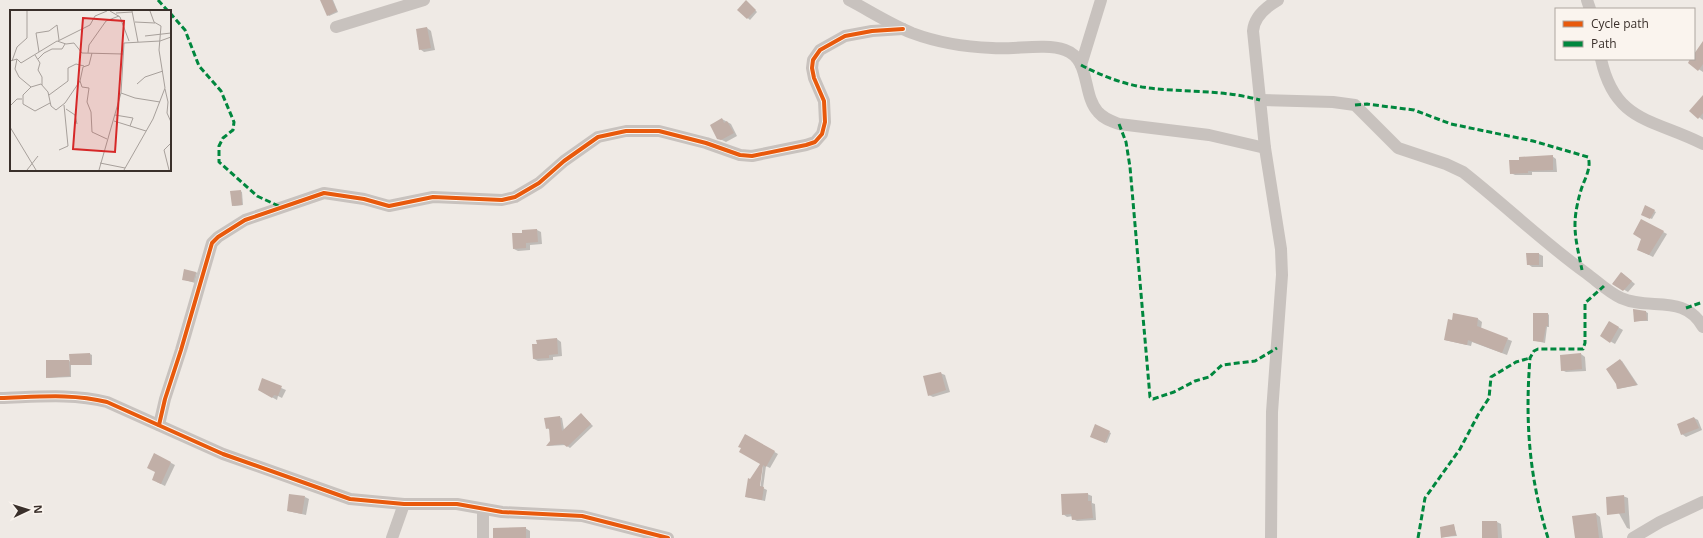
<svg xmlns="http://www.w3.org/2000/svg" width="1703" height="538" font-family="'Open Sans',sans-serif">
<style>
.shadow{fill:#0003;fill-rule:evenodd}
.building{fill:#c1afa7}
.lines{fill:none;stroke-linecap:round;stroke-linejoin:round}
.minor{stroke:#c8c2be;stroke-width:12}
.quiet{stroke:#00873e;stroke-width:3;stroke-dasharray:6 3;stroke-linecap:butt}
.cycleway-casing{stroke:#faf4ee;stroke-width:6}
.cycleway{stroke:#e8590c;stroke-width:4}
.inset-road{fill:none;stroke:#a7a09b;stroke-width:1}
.view{fill:#d62828;fill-opacity:0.15;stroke:#d62828;stroke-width:2}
.inset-edge{fill:none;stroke:#3a302b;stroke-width:2}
</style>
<rect width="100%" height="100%" fill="#efeae5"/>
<!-- shadow -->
<g class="shadow">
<path d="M321,0H333L338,12L329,16L328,15Z"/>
<path d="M748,3L757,12L750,20L739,10Z"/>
<path d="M427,28L431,31L435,50L424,52L420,49Z"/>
<path d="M1703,51V72L1689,63L1692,59H1694V56Z"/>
<path d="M1703,100V120L1690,111Z"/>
<path d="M722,119L731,124L737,136L726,142L718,138Z"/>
<path d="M1552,156L1556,159L1557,172H1532V175H1515L1511,173Z"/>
<path d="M240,191L242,192L243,205L234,206L233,205Z"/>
<path d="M1646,207L1656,212L1652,219L1642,214Z"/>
<path d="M1641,220L1667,234L1653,257L1641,251Z"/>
<path d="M537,230L541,232L542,244L530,245V250L518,251L514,249L523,234V231Z"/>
<path d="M1539,254L1543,256V267H1532L1528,264Z"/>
<path d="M196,272L197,273L195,283L185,280Z"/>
<path d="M1622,273L1635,284L1628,292L1613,283Z"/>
<path d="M1646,312L1648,313V321H1635Z"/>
<path d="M1548,314L1549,315V327H1547L1545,343L1536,341L1534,340Z"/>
<path d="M1478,319L1482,322L1481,329L1512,341L1507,355L1472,342L1471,346L1445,340L1453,321Z"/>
<path d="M1609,322L1623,330L1615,344L1601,336Z"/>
<path d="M557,339L561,342L562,356L553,357V360L538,361L534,359L538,345Z"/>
<path d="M90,354L92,355V365H71V377L47,378L69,361L71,362L70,355Z"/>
<path d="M1581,354L1585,357L1586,371L1566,372L1562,370Z"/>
<path d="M1620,360L1622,361L1638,385L1618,389Z"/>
<path d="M940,373L945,375L950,392L933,397L929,395Z"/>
<path d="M262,380L286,390L282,398L278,396L277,400L259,390Z"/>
<path d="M581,414L593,426L570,448L566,445L547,446L552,442L550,430L547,428L559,417L562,418L564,430Z"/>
<path d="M1694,418L1698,420L1702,430L1686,437L1682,434Z"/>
<path d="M1096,426L1111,433L1107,443L1092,436Z"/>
<path d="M746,435L778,454L770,468L766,466L763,488L767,490L765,501L746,497L751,480L761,463L742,448ZM763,466L760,491H758L761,469Z"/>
<path d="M154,454L175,465L165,486L157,482Z"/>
<path d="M1087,494L1092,496V503L1095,504L1096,520L1077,521L1073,519V516L1067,517L1063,514Z"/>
<path d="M1623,496L1628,498L1630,529L1627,528L1610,497Z"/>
<path d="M305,497L309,499L306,515L288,511Z"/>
<path d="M1596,514L1600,517L1603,538H1576Z"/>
<path d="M1483,522H1497L1501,524L1502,538H1483Z"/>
<path d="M1454,526L1457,536L1442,537Z"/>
<path d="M525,528L530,531V538H500Z"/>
</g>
<!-- building -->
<g class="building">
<path d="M320,0H332L337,11L327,16Z"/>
<path d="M746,0L756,10L747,19L737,10Z"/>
<path d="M427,27L431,48L419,50L416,29Z"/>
<path d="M1703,41V64L1698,71L1688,63L1690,59H1694V54Z"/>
<path d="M1703,95V113L1698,119L1689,111Z"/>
<path d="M722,118L724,123L727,121L734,133L721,140L717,139L710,125Z"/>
<path d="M1553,155V170L1528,171V173L1510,174L1509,160H1519V157Z"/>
<path d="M241,190L242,205L232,206L230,191Z"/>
<path d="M1645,205L1655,210L1650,219L1641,215Z"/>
<path d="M1641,219L1664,231L1649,255L1637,250L1641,239L1633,234Z"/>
<path d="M537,229L538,242L526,243V248L513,249L512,233H522V230Z"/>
<path d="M1526,253H1539V265H1527Z"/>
<path d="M184,269L196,272L193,282L182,280Z"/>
<path d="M1621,272L1632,281L1623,291L1612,284Z"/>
<path d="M1633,309L1646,311L1647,320L1634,322Z"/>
<path d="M1453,313L1478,318L1477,326L1508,338L1502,353L1468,340L1467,345L1444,340L1448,319L1452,320Z"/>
<path d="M1533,313H1548V326H1546L1543,342L1533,341Z"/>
<path d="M1609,321L1619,327L1610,343L1600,336Z"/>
<path d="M557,338L558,354L549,355V358L533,359L532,344H537L536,340Z"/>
<path d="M90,353L91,365H70L69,354Z"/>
<path d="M1581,353L1582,369L1561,371L1560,355Z"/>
<path d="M1620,359L1637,385L1617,389L1616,384L1606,369Z"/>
<path d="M46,360H69L70,376L46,378Z"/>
<path d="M941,372L946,390L928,396L923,376Z"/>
<path d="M262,378L282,386L278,396L274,395L272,398L258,390Z"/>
<path d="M581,413L591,424L567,447L563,444L546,446L550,441L549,428L546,429L544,418L560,416L562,431Z"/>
<path d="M1694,417L1699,428L1681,435L1677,424Z"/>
<path d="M1095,424L1110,431L1105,443L1090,437Z"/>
<path d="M745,434L775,451L766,467L763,465L760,486L764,487L762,500L745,497L748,478L750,479L760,464L739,452L741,448L738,447Z"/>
<path d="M154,453L171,462L161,484L152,480L155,472L147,468Z"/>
<path d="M1088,493V501H1091L1093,518L1072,520L1071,514L1062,515L1061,494Z"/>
<path d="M289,494L305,496L302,514L287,511Z"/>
<path d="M1624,495L1625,513L1607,515L1606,497Z"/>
<path d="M1596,513L1599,538H1575L1572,516Z"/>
<path d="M1482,521H1497L1498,538H1482Z"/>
<path d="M1454,524L1456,535L1441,538L1440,527Z"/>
<path d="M526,527V538H493V528Z"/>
</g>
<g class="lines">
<!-- minor -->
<g class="minor">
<path d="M849,0C870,11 890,24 912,33C936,42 966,47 992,48C1014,50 1045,43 1065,50C1091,59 1082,95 1098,112C1104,119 1111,121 1119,124L1209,135L1265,148"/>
<path d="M1587,0L1590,9"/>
<path d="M336,27L424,0"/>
<path d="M1601,59C1615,123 1654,119 1703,144"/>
<path d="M1081,65L1101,0"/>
<path d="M1260,100L1333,102L1355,105L1398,148L1446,164L1463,172C1505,205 1543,242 1586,273C1597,281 1608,292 1621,298C1650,311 1684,293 1703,327"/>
<path d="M0,398C36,397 72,393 107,402L223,454L350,499L404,504H457L502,512L582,516L668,538"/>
<path d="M159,425L165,399L181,350L212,243L218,237L245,220L324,193L364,199L389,206L433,197L502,200L515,197L539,183L564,161L598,137L626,131H659L706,143L740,155L752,156L806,145L815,142L822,134L825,122L824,101L814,78L812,68L813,60L820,50L845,36L872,31L903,29"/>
<path d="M483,509V538"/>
<path d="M392,538L404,504"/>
<path d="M1271,538L1272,412L1282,275L1281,249L1265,148L1253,31C1254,17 1266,7 1278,0"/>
<path d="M1633,538L1660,522L1703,502"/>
</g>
<!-- quiet -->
<g class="quiet">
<path d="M158,0L168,11"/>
<path d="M170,13L185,30L199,66L221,91L234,122L233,130L223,138L219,146V162L257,196L281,207"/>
<path d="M1081,65C1100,75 1120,83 1142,87C1181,93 1221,89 1260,100"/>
<path d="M1355,105L1367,104L1414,110L1451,124L1533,141L1588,157C1592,168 1584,180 1581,190C1571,224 1575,236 1582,270"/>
<path d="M1119,124L1126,142L1130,167L1150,397L1153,399L1174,392L1195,381L1209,377L1222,365L1255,361L1277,348"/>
<path d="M1686,308L1703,302"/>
<path d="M1418,538L1425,498L1460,449L1478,415L1489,398L1491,377L1516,362L1530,358"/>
<path d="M1548,538C1529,477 1525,421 1530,358L1534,351L1538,349H1583L1585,343V303L1604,286"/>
</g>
<defs>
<g id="cycleway">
<path d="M0,398C36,397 72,393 107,402L223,454L350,499L404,504H457L502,512L582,516L668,538"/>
<path d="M159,425L165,399L181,350L212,243L218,237L245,220L324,193L364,199L389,206L433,197L502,200L515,197L539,183L564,161L598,137L626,131H659L706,143L740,155L752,156L806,145L815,142L822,134L825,122L824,101L814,78L812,68L813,60L820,50L845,36L872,31L903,29"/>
</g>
</defs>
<!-- cycleway casing -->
<use href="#cycleway" class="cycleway-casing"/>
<!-- cycleway -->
<use href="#cycleway" class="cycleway"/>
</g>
<!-- overview -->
<g transform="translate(10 10)">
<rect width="161" height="161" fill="#efeae5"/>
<path class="inset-road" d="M100,1L110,7L119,31M122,1L128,32M106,3L122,2M125,12L145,13M135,26L161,23M48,31L80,15L85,6L97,1M29,42L26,23L39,21L47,15L49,30M78,43L79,35L96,11L109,6M25,45L30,53L28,60L32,67V75M7,49L5,59L9,67L21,77L31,74L38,82L41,96L46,100L55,93L70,71L73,57L79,55L82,43M28,49L34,43L42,39H52L55,34M0,51L7,49L11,53L47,31L56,34L64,33L72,43L113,44M2,51L7,37L17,28V1M70,71L72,77L79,78L77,92L81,102L82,122L97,129M127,74L135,67L153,61M21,77L13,85V94L25,101L40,93M155,79L158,92L157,103L161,112M111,83L125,88L150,92M39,85L58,71V58L66,54L74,56M56,99L65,105L67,114M0,100V96L7,89H12M105,105L123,108L120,116M104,111L136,121M0,117L26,160M49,140L58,136L54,95M90,153L115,158M17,160L28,146M89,160L111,83L114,33L150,31L161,27M114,160L143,109L155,78L149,40L151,16L144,12L140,1M159,160L154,140L161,133"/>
<path class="view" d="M73,8L114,11L105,142L63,139Z"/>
<rect width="161" height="161" class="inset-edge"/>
</g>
<!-- legend -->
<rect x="1555" y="8" width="140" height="52" fill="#faf4ee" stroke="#ada6a0"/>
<rect x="1563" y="21" width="20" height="6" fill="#e8590c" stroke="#ada6a0"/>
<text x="1591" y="28" font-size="12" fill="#3a302b">Cycle path</text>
<rect x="1563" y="41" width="20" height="6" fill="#00873e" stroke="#ada6a0"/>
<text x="1591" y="48" font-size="12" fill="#3a302b">Path</text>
<!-- north arrow -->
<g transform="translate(28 510) rotate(86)" stroke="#faf4ee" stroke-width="3" paint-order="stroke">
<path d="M0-3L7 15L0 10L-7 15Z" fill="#3a302b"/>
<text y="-6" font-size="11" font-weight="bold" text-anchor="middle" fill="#3a302b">N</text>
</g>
</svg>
